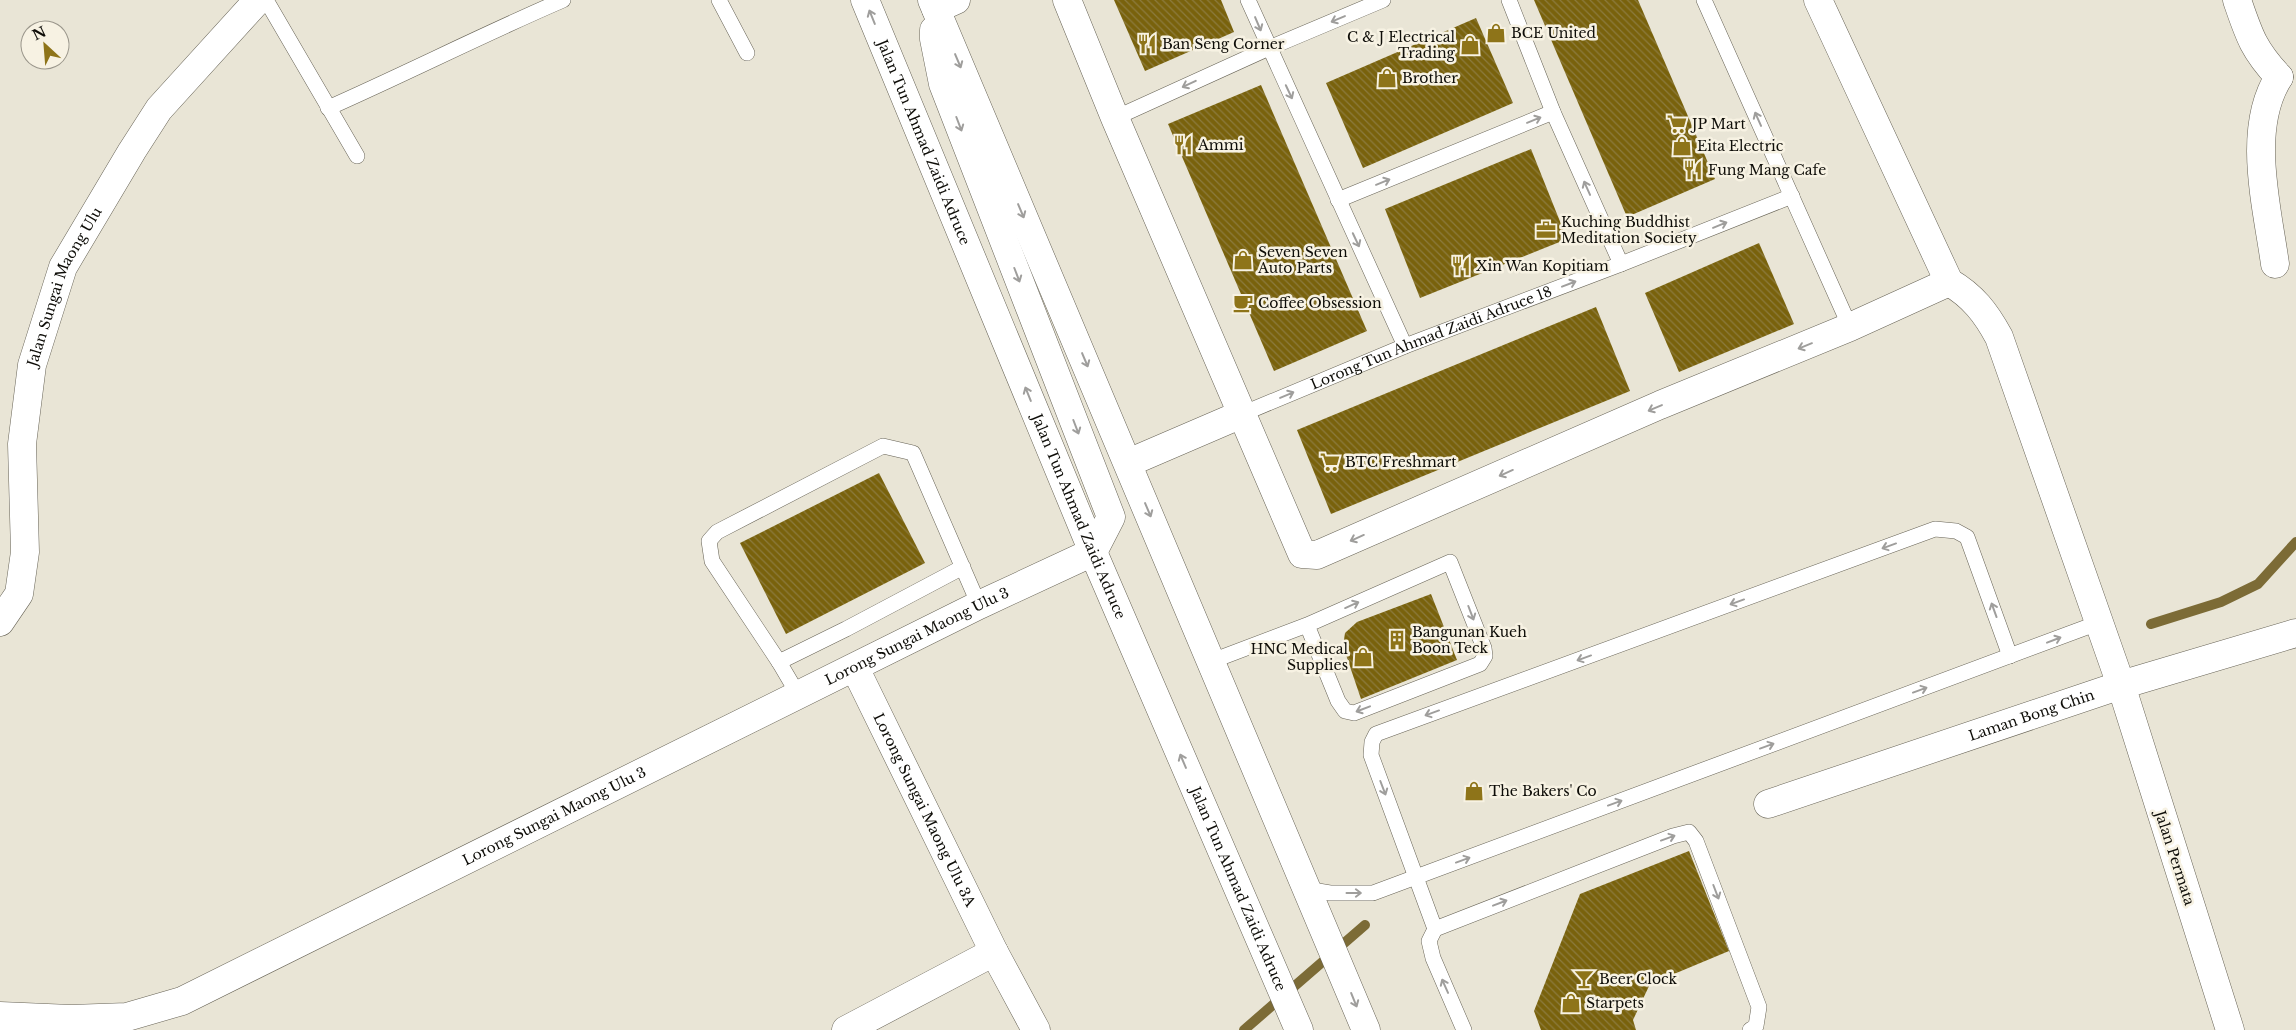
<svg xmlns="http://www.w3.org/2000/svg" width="2296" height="1030" font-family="'Libre Baskerville',serif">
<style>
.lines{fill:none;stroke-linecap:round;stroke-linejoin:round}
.stream{stroke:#7c6b36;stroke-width:10}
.building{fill:url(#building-back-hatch)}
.lane-casing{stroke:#676356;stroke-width:16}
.street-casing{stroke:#676356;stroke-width:29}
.secondary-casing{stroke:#676356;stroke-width:29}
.primary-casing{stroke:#676356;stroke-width:29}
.lane{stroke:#fff;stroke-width:15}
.street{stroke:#fff;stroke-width:28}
.secondary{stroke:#fff;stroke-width:28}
.primary{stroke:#fff;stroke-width:28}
.oneway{stroke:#9f9e9c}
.labels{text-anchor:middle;stroke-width:5;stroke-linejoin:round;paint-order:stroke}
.poi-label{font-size:14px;fill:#0e0d08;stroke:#f7f2e3;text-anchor:start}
.street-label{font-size:14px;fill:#0e0d08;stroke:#f7f2e3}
</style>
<defs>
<pattern id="building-back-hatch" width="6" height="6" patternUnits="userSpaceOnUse" patternTransform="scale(1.25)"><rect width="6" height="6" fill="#79620c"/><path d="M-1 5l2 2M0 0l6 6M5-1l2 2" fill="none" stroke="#8c7b3f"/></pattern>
</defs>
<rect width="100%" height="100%" fill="#e9e5d6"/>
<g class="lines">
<!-- stream -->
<g class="stream">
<path d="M2151,624L2221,602L2258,584L2296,542"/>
<path d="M1244,1030L1365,925"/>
</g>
</g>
<!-- building -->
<g class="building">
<path d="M1114,0H1221L1234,32L1145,71Z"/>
<path d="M1534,0H1638L1715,179L1627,217Z"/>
<path d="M1476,18L1513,103L1363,168L1326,83Z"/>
<path d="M1261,85L1367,331L1274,371L1168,124Z"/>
<path d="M1531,149L1567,239L1420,298L1385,209Z"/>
<path d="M1759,243L1794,324L1679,372L1645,293Z"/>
<path d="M1596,307L1630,391L1331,514L1297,430Z"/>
<path d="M879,473L925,563L786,634L740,543Z"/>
<path d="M1431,594L1457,660L1361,699L1343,646L1345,633L1357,622Z"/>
<path d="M1689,851L1729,951L1650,984L1633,1020L1636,1030H1541L1534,1011L1580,894Z"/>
</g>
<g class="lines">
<defs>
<g id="lane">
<path d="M266,0L357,156"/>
<path d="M719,0L747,53"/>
<path d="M1248,0L1405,346"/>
<path d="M1509,0L1553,112L1621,264"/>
<path d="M1704,0L1850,327"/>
<path d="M328,108C407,73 484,34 563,0"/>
<path d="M1115,118L1269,48L1383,0"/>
<path d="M1338,200L1553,112"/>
<path id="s1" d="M1242,414L1405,346L1621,264L1792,196"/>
<path d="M963,567L846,629L779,662L712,561L709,541L717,532L883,446L913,453L979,605"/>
<path d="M1212,661L1307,625L1450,562L1484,648L1485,656L1480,664L1354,713L1345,711L1338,701L1307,625"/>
<path d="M779,662L799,696"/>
<path d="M1306,889L1330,893H1373L2098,623"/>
<path d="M1435,929L1371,755L1372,742L1376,734L1935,529L1956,531L1967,537L2010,656"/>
<path d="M1464,1030L1433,958L1429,941L1435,929L1673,836L1689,832L1696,841L1759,1007L1756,1026L1750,1030"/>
</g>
<g id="street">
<path d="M1067,0L1115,118L1302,554L1317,555L1660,405L1850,327L1949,282"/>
<path d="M2237,0C2249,35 2253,49 2279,77"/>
<path d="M936,9L956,0"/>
<path d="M2275,264C2267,206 2246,129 2279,77"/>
<path d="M1128,463L1242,414"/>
<path id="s2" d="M0,622L19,594L25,552L22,444L32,365L63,267L132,151L159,109L258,0"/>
<path id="s3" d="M855,668L994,952L1036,1030"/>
<path id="s4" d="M1768,804L2121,685L1999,337C1986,313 1973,296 1949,282L1818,0"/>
<path id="s5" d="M0,1016L71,1019L127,1017L182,1001L979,605L1093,552"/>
<path d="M846,1030L994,952"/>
</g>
<path id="secondary" d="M2230,1030L2121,685L2296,633"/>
<g id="primary">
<path id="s6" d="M865,0L1093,552L1299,1030"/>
<path d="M932,0L1366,1030"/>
<path d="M934,30V39L943,84L1111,517L1093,552"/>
</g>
</defs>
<!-- lane casing -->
<use href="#lane" class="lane-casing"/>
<!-- street casing -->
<use href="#street" class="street-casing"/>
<!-- secondary casing -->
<use href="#secondary" class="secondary-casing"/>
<!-- primary casing -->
<use href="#primary" class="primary-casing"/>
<!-- lane -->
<use href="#lane" class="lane"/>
<!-- street -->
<use href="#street" class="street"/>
<!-- secondary -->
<use href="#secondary" class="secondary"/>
<!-- primary -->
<use href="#primary" class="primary"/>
</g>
<!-- one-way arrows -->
<defs><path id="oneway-shaft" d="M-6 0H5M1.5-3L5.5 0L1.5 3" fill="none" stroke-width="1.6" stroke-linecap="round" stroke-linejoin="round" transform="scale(1.25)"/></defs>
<g class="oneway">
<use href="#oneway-shaft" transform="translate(872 17) rotate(-112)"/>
<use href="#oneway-shaft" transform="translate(1338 19) rotate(157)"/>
<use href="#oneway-shaft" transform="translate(1258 24) rotate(67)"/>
<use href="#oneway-shaft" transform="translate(958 61) rotate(67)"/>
<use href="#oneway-shaft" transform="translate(1189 84) rotate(155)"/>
<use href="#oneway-shaft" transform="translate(1289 92) rotate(65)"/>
<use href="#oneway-shaft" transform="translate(1758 119) rotate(-114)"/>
<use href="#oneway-shaft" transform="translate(1534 120) rotate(-22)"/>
<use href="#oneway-shaft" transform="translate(959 124) rotate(69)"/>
<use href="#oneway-shaft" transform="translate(1383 182) rotate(-22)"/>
<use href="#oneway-shaft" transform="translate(1587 188) rotate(-114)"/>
<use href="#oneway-shaft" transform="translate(1021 211) rotate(67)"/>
<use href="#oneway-shaft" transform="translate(1720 225) rotate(-22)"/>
<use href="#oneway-shaft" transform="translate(1356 240) rotate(65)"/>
<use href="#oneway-shaft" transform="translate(1017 275) rotate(69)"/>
<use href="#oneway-shaft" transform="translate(1569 284) rotate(-21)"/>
<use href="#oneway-shaft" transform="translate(1805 346) rotate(158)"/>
<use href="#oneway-shaft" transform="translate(1085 360) rotate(67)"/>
<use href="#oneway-shaft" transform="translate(1028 394) rotate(-112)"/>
<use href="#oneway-shaft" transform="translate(1287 395) rotate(-23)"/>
<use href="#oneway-shaft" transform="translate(1655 408) rotate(157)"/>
<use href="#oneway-shaft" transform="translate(1076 427) rotate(69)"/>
<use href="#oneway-shaft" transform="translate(1506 473) rotate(156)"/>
<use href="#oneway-shaft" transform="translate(1148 510) rotate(67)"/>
<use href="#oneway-shaft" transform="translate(1357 538) rotate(156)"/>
<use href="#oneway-shaft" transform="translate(1889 546) rotate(160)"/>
<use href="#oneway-shaft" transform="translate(1737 602) rotate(160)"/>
<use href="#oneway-shaft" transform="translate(1352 605) rotate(-24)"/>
<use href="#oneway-shaft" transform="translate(1994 610) rotate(-110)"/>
<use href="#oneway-shaft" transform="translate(1471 613) rotate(69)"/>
<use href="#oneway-shaft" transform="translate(2054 640) rotate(-21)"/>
<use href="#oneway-shaft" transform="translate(1584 658) rotate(160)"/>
<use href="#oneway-shaft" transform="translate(1920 690) rotate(-20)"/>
<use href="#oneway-shaft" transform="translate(1363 709) rotate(159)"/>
<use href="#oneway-shaft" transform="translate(1432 713) rotate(160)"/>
<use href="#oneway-shaft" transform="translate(1767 746) rotate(-20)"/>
<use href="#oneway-shaft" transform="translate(1183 761) rotate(-113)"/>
<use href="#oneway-shaft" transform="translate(1383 788) rotate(69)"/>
<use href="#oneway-shaft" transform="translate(1615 803) rotate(-20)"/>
<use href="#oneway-shaft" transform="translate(1668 838) rotate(-20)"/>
<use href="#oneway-shaft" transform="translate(1463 860) rotate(-20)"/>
<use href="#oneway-shaft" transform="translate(1716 892) rotate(69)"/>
<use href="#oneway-shaft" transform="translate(1354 893)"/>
<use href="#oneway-shaft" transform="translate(1500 903) rotate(-21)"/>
<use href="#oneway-shaft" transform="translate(1445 986) rotate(-114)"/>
<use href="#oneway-shaft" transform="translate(1354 1000) rotate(68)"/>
</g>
<!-- icons -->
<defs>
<symbol id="shop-bare" viewBox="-9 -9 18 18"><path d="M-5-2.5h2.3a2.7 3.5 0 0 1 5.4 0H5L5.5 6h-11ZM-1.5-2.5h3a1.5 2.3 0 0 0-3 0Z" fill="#8e7419" stroke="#f7f2e3" stroke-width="2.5" paint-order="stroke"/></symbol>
<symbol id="restaurant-bare" viewBox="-9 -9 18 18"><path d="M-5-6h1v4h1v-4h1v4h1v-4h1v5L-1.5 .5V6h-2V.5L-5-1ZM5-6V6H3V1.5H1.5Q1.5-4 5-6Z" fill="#8e7419" stroke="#f7f2e3" stroke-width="2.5" paint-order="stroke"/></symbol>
<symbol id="supermarket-bare" viewBox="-9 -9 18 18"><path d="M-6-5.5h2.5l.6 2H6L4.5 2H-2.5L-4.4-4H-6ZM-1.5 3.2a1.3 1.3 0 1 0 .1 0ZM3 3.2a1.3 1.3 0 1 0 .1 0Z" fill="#8e7419" stroke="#f7f2e3" stroke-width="2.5" paint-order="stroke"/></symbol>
<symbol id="office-bare" viewBox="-9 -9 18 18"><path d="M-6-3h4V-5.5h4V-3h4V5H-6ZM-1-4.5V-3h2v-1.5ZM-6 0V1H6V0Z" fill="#8e7419" stroke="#f7f2e3" stroke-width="2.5" paint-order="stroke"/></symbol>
<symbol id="cafe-bare" viewBox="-9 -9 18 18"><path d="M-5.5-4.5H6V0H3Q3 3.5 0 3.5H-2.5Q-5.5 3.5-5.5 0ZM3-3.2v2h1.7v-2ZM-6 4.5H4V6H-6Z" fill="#8e7419" stroke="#f7f2e3" stroke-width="2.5" paint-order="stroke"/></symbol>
<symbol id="building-bare" viewBox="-9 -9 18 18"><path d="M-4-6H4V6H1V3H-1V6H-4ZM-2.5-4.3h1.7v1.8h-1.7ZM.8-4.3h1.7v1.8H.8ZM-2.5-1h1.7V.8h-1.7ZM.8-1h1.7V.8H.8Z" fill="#8e7419" stroke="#f7f2e3" stroke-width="2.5" paint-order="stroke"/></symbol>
<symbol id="bar-bare" viewBox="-9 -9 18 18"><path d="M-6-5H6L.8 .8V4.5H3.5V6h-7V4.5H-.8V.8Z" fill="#8e7419" stroke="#f7f2e3" stroke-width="2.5" paint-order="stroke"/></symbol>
</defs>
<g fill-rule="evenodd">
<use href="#shop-bare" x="1482" y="19" width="28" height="28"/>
<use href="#restaurant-bare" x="1133" y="30" width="28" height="28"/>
<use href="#shop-bare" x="1456" y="31" width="28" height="28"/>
<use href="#shop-bare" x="1373" y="64" width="28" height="28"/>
<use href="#supermarket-bare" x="1663" y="110" width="28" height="28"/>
<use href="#restaurant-bare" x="1169" y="131" width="28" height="28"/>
<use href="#shop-bare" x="1668" y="132" width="28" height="28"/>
<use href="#restaurant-bare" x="1679" y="156" width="28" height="28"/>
<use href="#office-bare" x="1532" y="216" width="28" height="28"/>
<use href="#shop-bare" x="1229" y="246" width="28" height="28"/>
<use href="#restaurant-bare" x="1447" y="252" width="28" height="28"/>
<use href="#cafe-bare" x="1229" y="289" width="28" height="28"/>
<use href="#supermarket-bare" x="1316" y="448" width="28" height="28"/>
<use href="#building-bare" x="1383" y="626" width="28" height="28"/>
<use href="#shop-bare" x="1349" y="643" width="28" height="28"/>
<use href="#shop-bare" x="1460" y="777" width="28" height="28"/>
<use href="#bar-bare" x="1570" y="965" width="28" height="28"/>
<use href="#shop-bare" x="1557" y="989" width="28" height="28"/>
</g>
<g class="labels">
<!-- poi labels -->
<g class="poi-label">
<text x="1511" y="38">BCE United</text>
<text x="1455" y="42" text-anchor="end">C &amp; J Electrical<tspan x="1455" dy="16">Trading</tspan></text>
<text x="1162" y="49">Ban Seng Corner</text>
<text x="1402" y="83">Brother</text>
<text x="1692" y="129">JP Mart</text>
<text x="1198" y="150">Ammi</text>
<text x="1697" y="151">Eita Electric</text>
<text x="1708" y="175">Fung Mang Cafe</text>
<text x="1561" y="227">Kuching Buddhist<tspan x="1561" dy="16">Meditation Society</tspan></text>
<text x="1258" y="257">Seven Seven<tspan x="1258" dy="16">Auto Parts</tspan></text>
<text x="1476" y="271">Xin Wan Kopitiam</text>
<text x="1258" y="308">Coffee Obsession</text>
<text x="1345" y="467">BTC Freshmart</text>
<text x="1412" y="637">Bangunan Kueh<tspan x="1412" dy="16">Boon Teck</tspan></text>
<text x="1348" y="654" text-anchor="end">HNC Medical<tspan x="1348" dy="16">Supplies</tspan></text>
<text x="1489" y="796">The Bakers' Co</text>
<text x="1599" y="984">Beer Clock</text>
<text x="1586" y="1008">Starpets</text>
</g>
<!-- street labels -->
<g class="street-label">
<text dy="5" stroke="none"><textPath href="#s6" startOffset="154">Jalan Tun Ahmad Zaidi Adruce</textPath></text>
<text dy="5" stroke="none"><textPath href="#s2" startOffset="349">Jalan Sungai Maong Ulu</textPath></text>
<text dy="5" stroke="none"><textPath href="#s1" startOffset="204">Lorong Tun Ahmad Zaidi Adruce 18</textPath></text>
<text dy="5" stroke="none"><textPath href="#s6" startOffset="559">Jalan Tun Ahmad Zaidi Adruce</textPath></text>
<text dy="5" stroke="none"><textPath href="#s5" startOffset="1005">Lorong Sungai Maong Ulu 3</textPath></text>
<text dy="5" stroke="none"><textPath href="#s4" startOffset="278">Laman Bong Chin</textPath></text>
<text dy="5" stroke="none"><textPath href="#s3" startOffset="158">Lorong Sungai Maong Ulu 3A</textPath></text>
<text dy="5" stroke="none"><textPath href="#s5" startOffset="600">Lorong Sungai Maong Ulu 3</textPath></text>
<text transform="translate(2175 858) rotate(72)" y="5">Jalan Permata</text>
<text dy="5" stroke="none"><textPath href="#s6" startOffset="964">Jalan Tun Ahmad Zaidi Adruce</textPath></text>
</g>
</g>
<!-- north arrow -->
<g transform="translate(45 45) rotate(334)"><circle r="24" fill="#f7f2e3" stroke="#9a968b"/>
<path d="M0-4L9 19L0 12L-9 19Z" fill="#8e7419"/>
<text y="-8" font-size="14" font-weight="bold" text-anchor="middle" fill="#0e0d08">N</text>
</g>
</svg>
